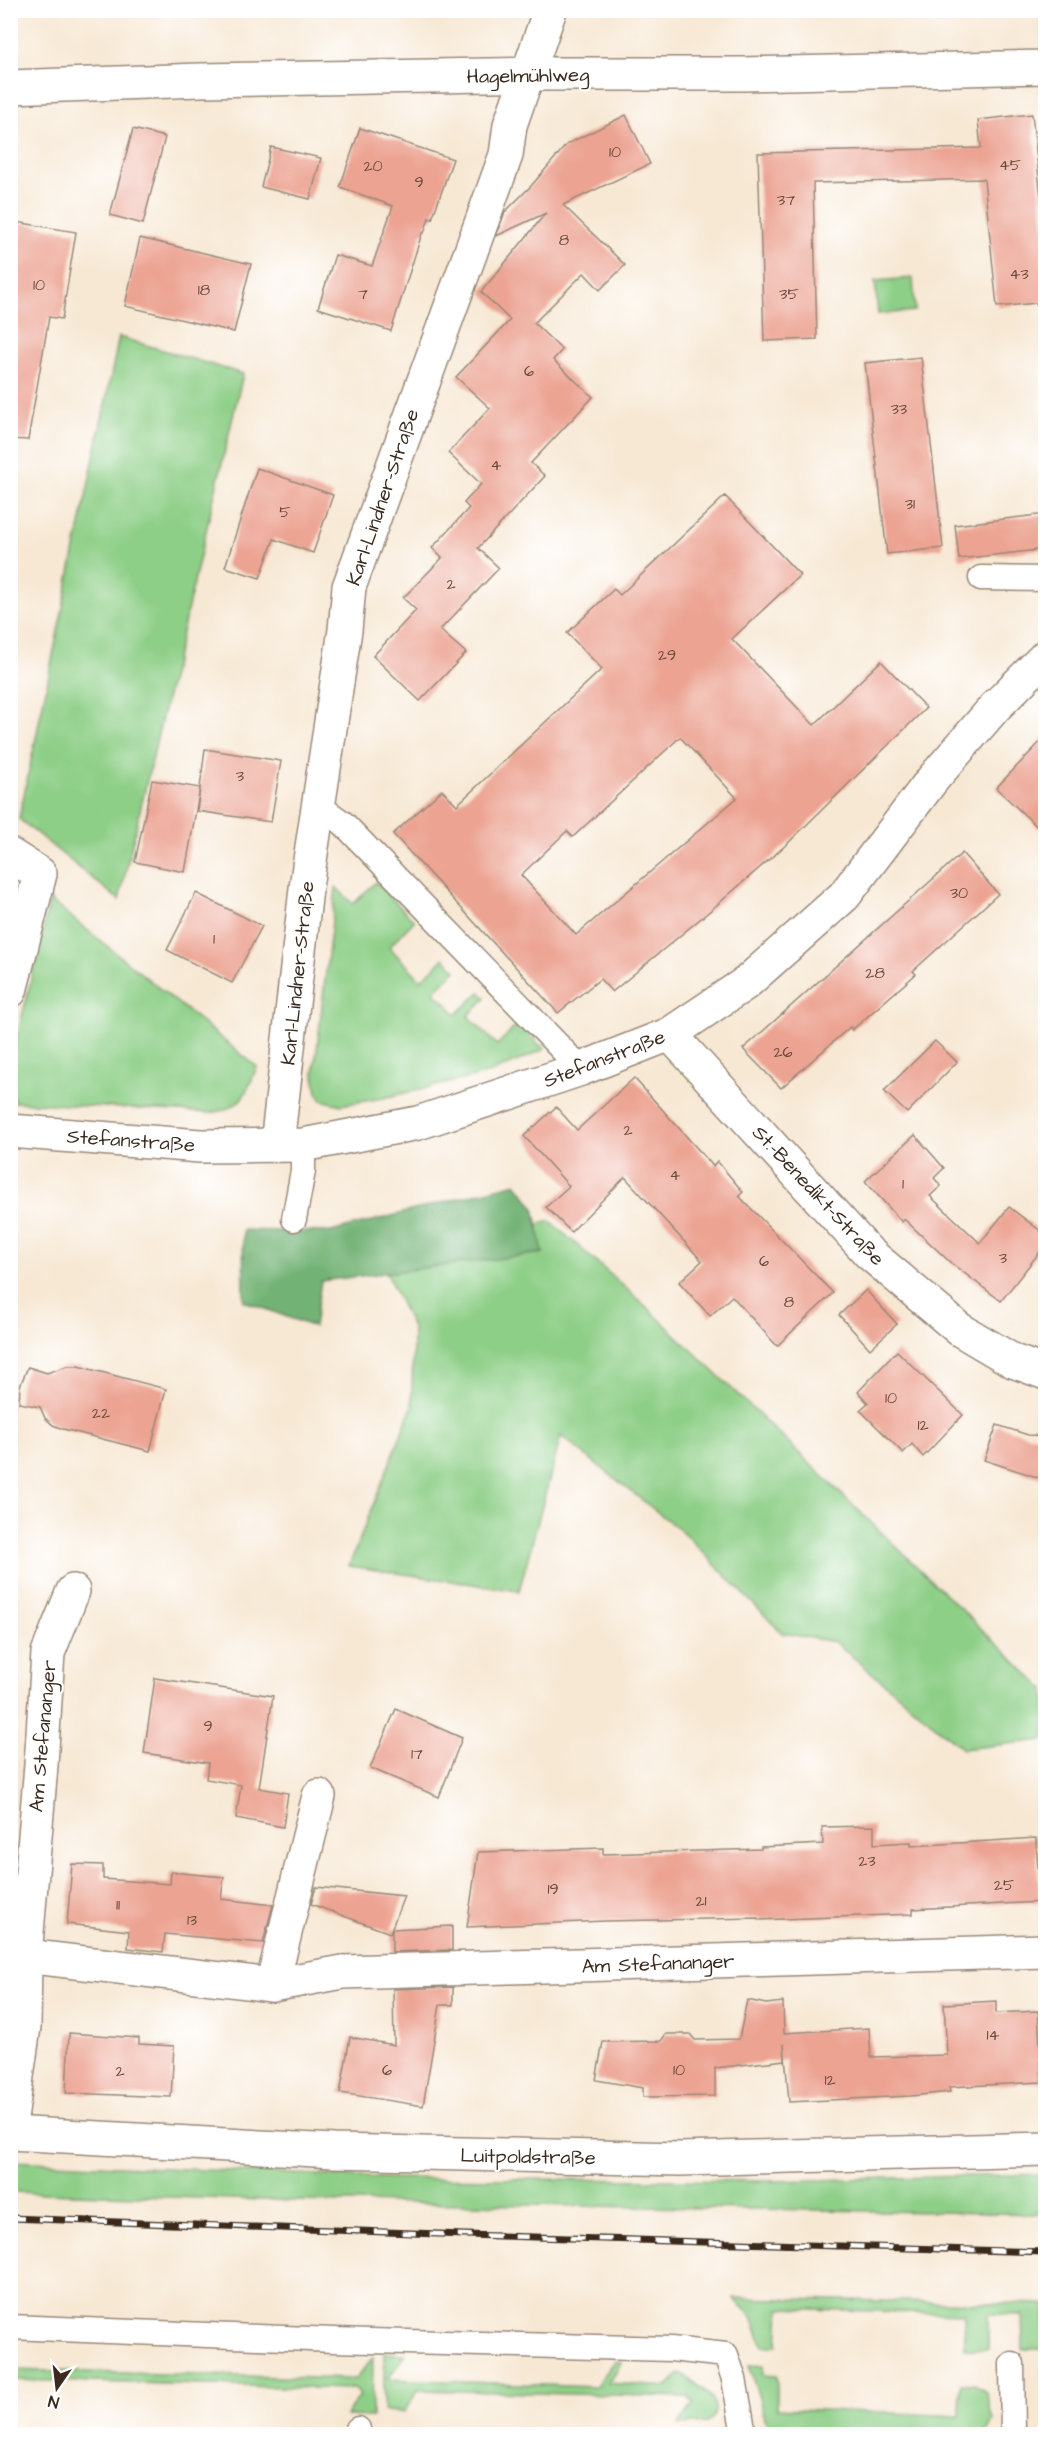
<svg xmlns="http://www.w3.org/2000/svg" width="1056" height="2445" font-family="'Architects Daughter',sans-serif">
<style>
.green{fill:#8ecf87;stroke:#647c52;stroke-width:1.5}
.forest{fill:#72b274;stroke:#566e49;stroke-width:1.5}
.building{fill:#eca392;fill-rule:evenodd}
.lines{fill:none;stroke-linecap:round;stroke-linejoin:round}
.service-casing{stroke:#998979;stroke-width:27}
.minor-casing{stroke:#998979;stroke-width:36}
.tertiary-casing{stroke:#998979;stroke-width:36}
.service{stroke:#fff;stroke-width:24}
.minor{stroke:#fff;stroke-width:33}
.tertiary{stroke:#fff;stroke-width:33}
.rail-casing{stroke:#3b2a1e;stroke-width:7}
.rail{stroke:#fff;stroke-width:4.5;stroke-dasharray:14;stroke-linecap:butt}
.labels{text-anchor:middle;stroke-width:4.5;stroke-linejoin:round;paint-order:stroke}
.number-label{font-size:16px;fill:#67483b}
.street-label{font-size:20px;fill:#3b2a1e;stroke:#fff}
</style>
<rect width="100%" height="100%" fill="#fff"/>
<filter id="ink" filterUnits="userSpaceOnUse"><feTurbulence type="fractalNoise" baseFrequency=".0167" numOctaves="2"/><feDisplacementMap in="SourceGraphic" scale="12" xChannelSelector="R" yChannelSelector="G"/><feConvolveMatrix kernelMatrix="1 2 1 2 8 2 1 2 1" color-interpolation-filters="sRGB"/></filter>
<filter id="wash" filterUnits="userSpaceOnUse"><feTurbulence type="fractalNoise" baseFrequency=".008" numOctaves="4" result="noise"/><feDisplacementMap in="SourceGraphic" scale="24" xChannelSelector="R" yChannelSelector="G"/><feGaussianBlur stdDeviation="1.35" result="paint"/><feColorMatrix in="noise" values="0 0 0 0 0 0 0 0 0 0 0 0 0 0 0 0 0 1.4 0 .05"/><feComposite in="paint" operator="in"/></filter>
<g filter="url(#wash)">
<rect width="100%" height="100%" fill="#f7e8d4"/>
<!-- green -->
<g class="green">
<path d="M913,278L915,311L878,314L875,281Z"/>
<path d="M119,337L243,374L119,900L19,819Z"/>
<path d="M376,882L414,921L389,947L421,980L444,958L456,970L434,992L457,1014L480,992L486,998L468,1016L497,1045L517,1025L545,1049L491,1073L383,1098L341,1105L322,1100L317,1093L314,1074L336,887L353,904Z"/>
<path d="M50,900L257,1067C246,1094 243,1107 212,1113L15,1102L11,1092V1062Z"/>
<path d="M550,1221L649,1309L1043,1688H1045V1740L963,1749L835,1642L782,1633L685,1534L561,1436L519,1591L349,1566L412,1407L413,1330L382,1263Z"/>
<path d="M10,2161L386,2178L777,2181L1045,2174V2214L297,2201L11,2192Z"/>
<path d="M734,2298L1045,2304V2349H1023L1022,2315L988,2314V2349H965L964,2314L780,2308L778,2346H763L752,2317Z"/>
<path d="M385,2353L405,2354L388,2379L595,2387L615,2361L622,2362L608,2383L668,2387L679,2373C695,2382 730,2403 708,2423L679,2425L694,2403L688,2397L418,2390L404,2412L383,2411Z"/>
<path d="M373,2357L372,2417L346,2416L360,2395L355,2389L11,2380V2370L356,2379Z"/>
<path d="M763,2365V2375L777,2376V2408L960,2416L961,2383L974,2384L986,2392L993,2421L986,2434H770L749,2366Z"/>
</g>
<!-- forest -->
<path class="forest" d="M516,1183L534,1207L543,1253L321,1281L314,1327L244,1301L243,1230L331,1232Z"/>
<g id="blocks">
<!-- building -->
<g class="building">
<path d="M1032,114L1046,244V302L997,307L984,179L813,183L817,339L764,341L758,153L981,148L978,120Z"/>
<path d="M626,115L650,164L563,205L625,265L600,290L584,273L534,323L562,350L553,360L593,397L531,463L545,476L478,548L499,568L440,630L466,653L420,701L373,656L416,610L403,598L442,558L432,548L469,508L464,503L481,484L448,453L490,408L456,377L510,320L481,292L546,213L496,236L505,212L531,186L567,144Z"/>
<path d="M360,128L453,159L432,219L429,218L424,233H422L391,331L318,308L335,255L372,266L393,206L340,187Z"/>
<path d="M133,129L165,137L143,224L110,215Z"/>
<path d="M271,147L321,158L310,199L261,187Z"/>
<path d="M10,221L76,232L62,319L49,317L28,440L10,439Z"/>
<path d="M140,238L251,264L234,332L125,306Z"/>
<path d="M921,357L943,548L887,554L865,363Z"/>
<path d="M257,468L333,495L313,553L274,539L260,578L225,567Z"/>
<path d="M725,496L800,575L732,639L814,725L881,661L926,708L787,844L711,910L612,992L600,979L558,1013L393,834L442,790L457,805L602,669L567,633L614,589L620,595ZM680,737L737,798L576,935L521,875L567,831L573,837Z"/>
<path d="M1046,514V549L959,559L955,525Z"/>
<path d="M1046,736V835L996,788Z"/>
<path d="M205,749L281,761L271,822L197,811Z"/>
<path d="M152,780L200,788L185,872L135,862Z"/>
<path d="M962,853L998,894L913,971L916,974L852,1030L850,1027L781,1088L743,1049Z"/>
<path d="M196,893L262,926L232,983L167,950Z"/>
<path d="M935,1041L957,1062L907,1113L884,1091Z"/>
<path d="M634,1078L713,1166L717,1161L743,1192L739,1196L833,1293L777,1346L732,1296L710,1316L679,1282L702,1261L625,1177L571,1232L546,1207L569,1186L524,1136L556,1107L577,1130Z"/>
<path d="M915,1135L944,1168L934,1178L941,1186L930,1196L980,1243L1009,1207L1046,1235V1244L1001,1301L951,1263L904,1219L902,1222L865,1181Z"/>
<path d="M866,1290L897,1324L870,1349L839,1315Z"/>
<path d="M897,1351L963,1415L923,1457L912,1444L903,1453L860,1410L868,1403L858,1392Z"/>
<path d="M67,1366H78L166,1389L150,1451L63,1429L53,1425L45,1418L40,1407L19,1403L20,1386L28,1367L47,1373Z"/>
<path d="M997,1425L1028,1435L1046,1436V1480L984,1460Z"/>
<path d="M155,1678L273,1696L259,1788L288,1793L283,1827L236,1818L241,1785L206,1779L208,1763L144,1753Z"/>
<path d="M396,1709L462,1738L439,1797L370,1768Z"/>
<path d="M874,1826V1844L911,1842V1846L1036,1838L1040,1902L913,1909V1914L758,1920V1918L605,1921L467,1927L478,1852L603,1848V1854L761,1849V1847L823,1844L822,1827Z"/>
<path d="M72,1864L103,1865V1879L170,1884L171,1872L224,1877L221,1899L273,1905L263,1943L165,1934L163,1952L128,1948L129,1931L67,1924Z"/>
<path d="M316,1887L404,1896L390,1933L311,1904Z"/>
<path d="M452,1926V1950L392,1952V1929Z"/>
<path d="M453,1987V2005H440L423,2106L340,2093L350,2037L394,2045L393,1989Z"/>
<path d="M747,2000L766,2004L783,2002L784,2033L869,2028L871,2057L947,2055L944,2004L996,2001V2013L1038,2011L1042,2082L949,2087L950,2092L910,2096L789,2102L784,2044L785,2060L715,2068V2096L643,2097V2088L596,2080L603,2042L661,2041L666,2034H690L695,2040L739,2039Z"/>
<path d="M69,2033L139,2038V2044L174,2046L171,2097L66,2093Z"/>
</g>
</g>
</g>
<g filter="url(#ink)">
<use href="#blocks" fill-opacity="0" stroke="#998979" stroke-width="1.5"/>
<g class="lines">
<defs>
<g id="service">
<path d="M981,578L1046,579"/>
<path d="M319,806L343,823L581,1069"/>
<path d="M294,1219L303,1171V1145"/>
<path d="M10,2327L334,2340L671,2349L726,2355L734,2379L744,2434"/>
<path d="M1012,2364L1013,2434"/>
<path d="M358,2429V2434"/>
</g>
<g id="minor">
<path d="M10,87L200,80L545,74H743L1046,67"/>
<path d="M10,855L40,874L10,991"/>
<path d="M670,1034L869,1253L959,1329L1013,1361L1046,1373"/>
<path d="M10,1131L200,1146L303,1145L418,1123L581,1069L670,1034L746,983L844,896L932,780L995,707L1046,656"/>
<path d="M277,1145L307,880L345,630L349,587L506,155L510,125L550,10"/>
<path d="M25,1956L272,1985L319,1796"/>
<path d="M272,1985L343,1972L1046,1951"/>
<path d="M10,2126L24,2027L25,1956L41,1765L48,1653L73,1591"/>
</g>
<path id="tertiary" d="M10,2133L334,2151L680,2159L1046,2149"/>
</defs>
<!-- service casing -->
<use href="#service" class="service-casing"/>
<!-- minor casing -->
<use href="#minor" class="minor-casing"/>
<!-- tertiary casing -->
<use href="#tertiary" class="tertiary-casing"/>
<!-- service -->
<use href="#service" class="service"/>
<!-- minor -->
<use href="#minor" class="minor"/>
<!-- tertiary -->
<use href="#tertiary" class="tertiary"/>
<defs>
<path id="rail" d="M10,2218L465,2235L1046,2252"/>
</defs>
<!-- rail casing -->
<use href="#rail" class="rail-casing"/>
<!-- rail -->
<use href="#rail" class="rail"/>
</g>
</g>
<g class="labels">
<!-- number labels -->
<g class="number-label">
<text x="615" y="157">10</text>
<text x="1010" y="170">45</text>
<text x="373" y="171">20</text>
<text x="419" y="187">9</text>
<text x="786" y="205">37</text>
<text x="564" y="245">8</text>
<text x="1019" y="279">43</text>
<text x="39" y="290">10</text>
<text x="204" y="295">18</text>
<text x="363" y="299">7</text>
<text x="789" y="299">35</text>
<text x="529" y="376">6</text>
<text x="899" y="414">33</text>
<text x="496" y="470">4</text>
<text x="910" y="509">31</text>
<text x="285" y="517">5</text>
<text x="451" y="589">2</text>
<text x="667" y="660">29</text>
<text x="240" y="781">3</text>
<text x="959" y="898">30</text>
<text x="214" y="944">1</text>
<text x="875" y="978">28</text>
<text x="783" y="1057">26</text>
<text x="628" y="1135">2</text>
<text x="675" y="1180">4</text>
<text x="903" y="1189">1</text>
<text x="1003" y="1263">3</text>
<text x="764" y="1266">6</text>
<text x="789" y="1307">8</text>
<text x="891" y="1403">10</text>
<text x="101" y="1418">22</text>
<text x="923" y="1430">12</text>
<text x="208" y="1731">9</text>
<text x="417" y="1759">17</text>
<text x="867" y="1866">23</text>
<text x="1004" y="1890">25</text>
<text x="553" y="1894">19</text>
<text x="701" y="1906">21</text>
<text x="118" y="1910">11</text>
<text x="192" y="1925">13</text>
<text x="993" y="2040">14</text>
<text x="387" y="2075">6</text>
<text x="679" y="2075">10</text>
<text x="120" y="2076">2</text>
<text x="830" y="2085">12</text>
</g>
<!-- street labels -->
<g class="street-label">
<text transform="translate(528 75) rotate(-1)" y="7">Hagelmühlweg</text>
<text transform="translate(382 497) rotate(-71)" y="7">Karl-Lindner-Straße</text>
<text transform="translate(297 973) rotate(-84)" y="7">Karl-Lindner-Straße</text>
<text transform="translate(604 1058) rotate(-21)" y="7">Stefanstraße</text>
<text transform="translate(131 1140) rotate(4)" y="7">Stefanstraße</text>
<text transform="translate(819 1195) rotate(47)" y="7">St.-Benedikt-Straße</text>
<text transform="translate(42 1736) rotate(-85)" y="7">Am Stefananger</text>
<text transform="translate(658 1963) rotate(-2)" y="7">Am Stefananger</text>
<text transform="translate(528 2156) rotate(1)" y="7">Luitpoldstraße</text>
</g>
</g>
<!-- margin -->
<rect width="1056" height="2445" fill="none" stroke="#fff" stroke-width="36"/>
<!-- north arrow -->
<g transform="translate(57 2388) rotate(194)" stroke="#ffffff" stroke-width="4.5" paint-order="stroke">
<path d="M0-4.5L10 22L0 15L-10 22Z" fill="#3b2a1e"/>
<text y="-9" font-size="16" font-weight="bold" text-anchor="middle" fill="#3b2a1e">N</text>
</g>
</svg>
